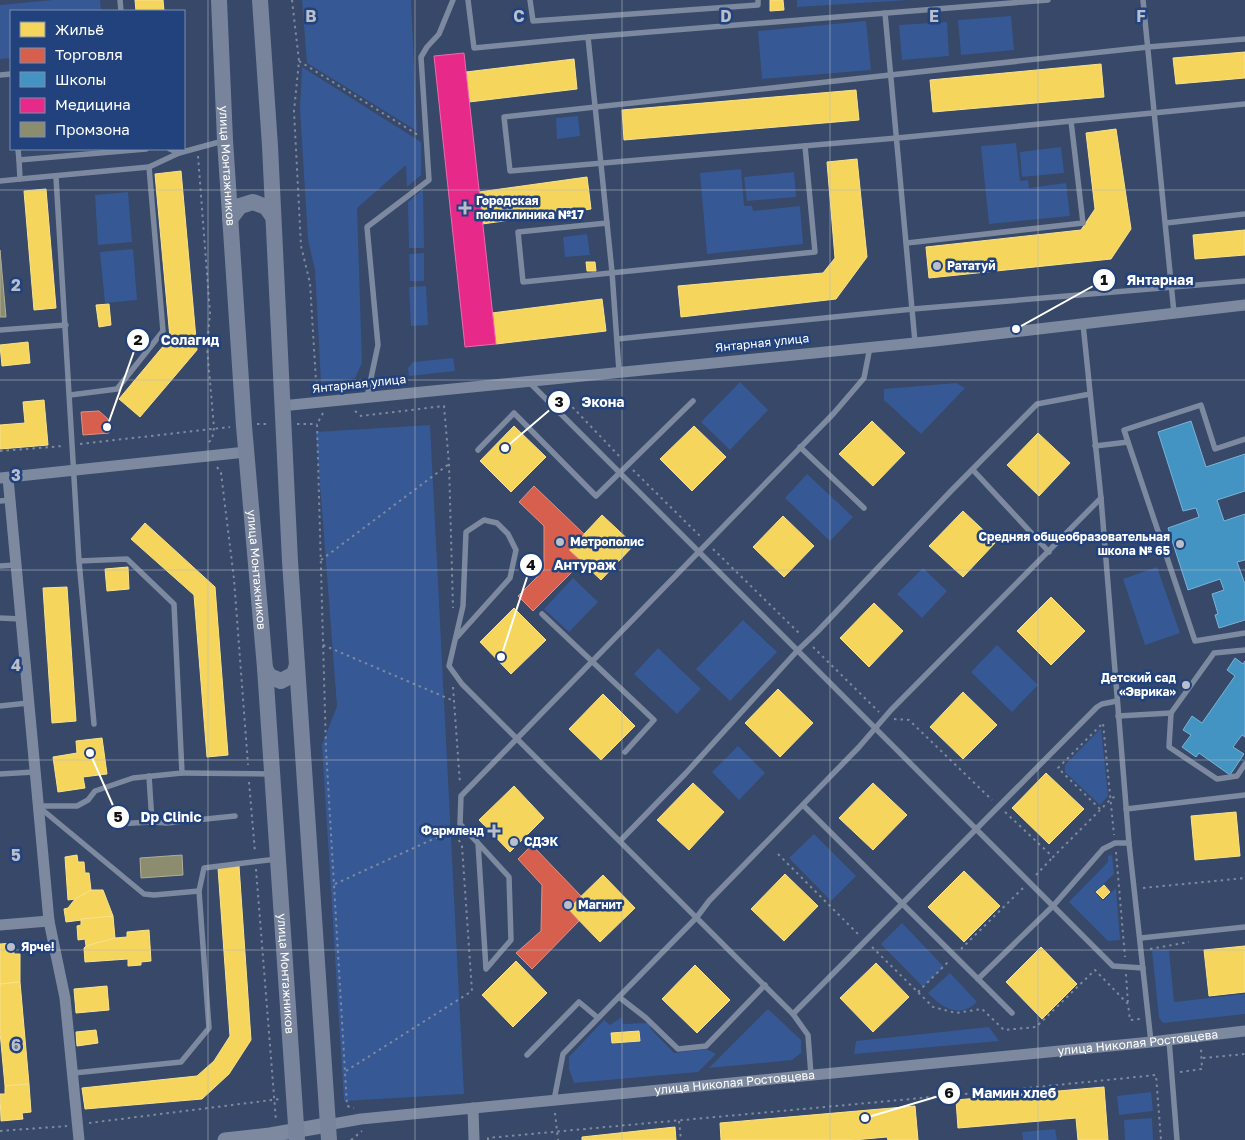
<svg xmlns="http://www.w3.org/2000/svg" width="1245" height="1140" font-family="'Golos Text',sans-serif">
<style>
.green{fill:#365894}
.homes{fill:#f6d55c;stroke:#f9e28d}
.shops{fill:#d6604d;stroke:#e29082}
.schools{fill:#4393c3;stroke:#7bb3d5}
.health{fill:#e7298a;stroke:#ee69ad}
.industry{fill:#8c8c6e;stroke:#aeae9a}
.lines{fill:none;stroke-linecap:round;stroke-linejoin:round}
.path{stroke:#7c899f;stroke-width:2;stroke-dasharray:2.5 4;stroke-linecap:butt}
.service{stroke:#7c899f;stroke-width:5.5}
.minor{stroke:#7c899f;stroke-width:11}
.tertiary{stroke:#7c899f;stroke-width:15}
.secondary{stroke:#78849b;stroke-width:16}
.grid{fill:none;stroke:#b9bfca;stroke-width:1;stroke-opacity:0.55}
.poi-dot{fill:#b9bfca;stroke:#22427d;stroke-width:2}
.labels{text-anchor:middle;stroke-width:5;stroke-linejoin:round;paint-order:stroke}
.street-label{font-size:12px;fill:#fff;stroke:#22427d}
.poi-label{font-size:12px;font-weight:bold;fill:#fff;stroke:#22427d;text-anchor:start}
.grid-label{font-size:16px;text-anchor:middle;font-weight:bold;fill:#b9bfca;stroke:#22427d;stroke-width:5;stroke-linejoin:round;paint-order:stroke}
.leader{fill:none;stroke:#fff;stroke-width:2}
.callout-dot{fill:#fff;stroke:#22427d;stroke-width:2}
.mark-label{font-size:15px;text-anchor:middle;font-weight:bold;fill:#111}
.callout-label{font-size:14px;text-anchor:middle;font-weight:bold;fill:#fff;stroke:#22427d;stroke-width:5;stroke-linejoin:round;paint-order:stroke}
</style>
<rect width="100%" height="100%" fill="#374868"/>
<!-- green -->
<g class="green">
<path d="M53,0H100L101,11H11V58L0,59V5Z"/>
<path d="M302,0H411L417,131L307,63Z"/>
<path d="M797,0H909L797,7Z"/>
<path d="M1011,16L1014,50L961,55L958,20Z"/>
<path d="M866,21L871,70L762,79L758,31Z"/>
<path d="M947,22L949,56L902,60L899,25Z"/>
<path d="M302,67L421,142V175L407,187L406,165L357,208L362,363L355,378L321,382L315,270L308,240L300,109Z"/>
<path d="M578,116L580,136L557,139L556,118Z"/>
<path d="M1016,143L1020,181L1028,180L1029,188L1066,183L1070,216L989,224L981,146Z"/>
<path d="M1061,147L1064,173L1022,177L1020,152Z"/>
<path d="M741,169L744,206H752L753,211L800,206L803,244L707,254L700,173Z"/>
<path d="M794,172L796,197L747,201L744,177Z"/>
<path d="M423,189L424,248H409L408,202Z"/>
<path d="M128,192L132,242L98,245L95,195Z"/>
<path d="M587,234L590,255L565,257L563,237Z"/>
<path d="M133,249L137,300L105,303L100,252Z"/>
<path d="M424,253V281H410L409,254Z"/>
<path d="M426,286L428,325L411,326L409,287Z"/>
<path d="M453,358L455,371L409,376L408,368L413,362Z"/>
<path d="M740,382L768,410L730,450L701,422Z"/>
<path d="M956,383L965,388L921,434L884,400V389Z"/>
<path d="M430,425L464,1094L344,1101L322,745L337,706L316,432Z"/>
<path d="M807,474L853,517L830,541L785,498Z"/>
<path d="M1157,567L1180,633L1145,645L1123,579Z"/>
<path d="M923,568L947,591L922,618L897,594Z"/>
<path d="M573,578L598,602L569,632L544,609Z"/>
<path d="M743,620L777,652L730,701L696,669Z"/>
<path d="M997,645L1038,685L1012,712L971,672Z"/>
<path d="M658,648L701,689L677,714L634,674Z"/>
<path d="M1101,728L1108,796L1100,805L1065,772V765Z"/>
<path d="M738,746L765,773L739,800L712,772Z"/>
<path d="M814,834L856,876L831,901L789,858Z"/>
<path d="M1112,855L1114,874L1095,892L1103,901L1116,888L1120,940L1108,941L1069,902L1108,862V856Z"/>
<path d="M902,923L944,967L923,987L881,944Z"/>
<path d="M1169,950L1174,1002L1245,994V1014L1163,1023L1159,1018L1152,951Z"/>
<path d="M950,973L977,1002C959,1019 942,1008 928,993Z"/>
<path d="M768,1009L801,1040V1053L792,1060L709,1068Z"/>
<path d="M622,1017L623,1024L649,1023L651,1029L674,1053L706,1049L716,1054L698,1072L574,1083L569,1069V1057L604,1020L610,1025Z"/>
<path d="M989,1027L999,1041L854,1054L856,1041Z"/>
<path d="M1151,1092L1153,1111L1119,1115L1117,1096Z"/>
<path d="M1152,1118L1153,1140H1125L1124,1120Z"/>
<path d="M1055,1129L1057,1140H1023L1022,1132Z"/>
</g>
<!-- homes -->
<g class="homes">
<path d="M135,0H163L164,11H136Z"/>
<path d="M770,0H783L784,10L770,11Z"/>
<path d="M1245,52V78L1176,84L1173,58Z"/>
<path d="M574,59L577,89L469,102L466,72Z"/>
<path d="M1101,64L1104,97L933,112L930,80Z"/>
<path d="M856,90L859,120L624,140L622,110Z"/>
<path d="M1116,129L1131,229L1111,259L929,278L926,247L1081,230L1095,209L1086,133Z"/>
<path d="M857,159L867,257L836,299L681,317L678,286L823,273L835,258L827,162Z"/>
<path d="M181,171L197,350L140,417L119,399L170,338L155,174Z"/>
<path d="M587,177L591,209L482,224L479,192Z"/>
<path d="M46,189L56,308L34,310L24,191Z"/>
<path d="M1245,230V255L1195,259L1193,235Z"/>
<path d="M586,262H595L596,271H587Z"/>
<path d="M602,299L606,331L496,344L492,313Z"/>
<path d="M109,304L111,325L99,327L96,305Z"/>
<path d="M28,342L30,363L2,366L0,345Z"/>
<path d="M44,400L48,445L0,449V425L25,423L23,402Z"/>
<path d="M872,421L905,453L873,486L839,454Z"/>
<path d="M514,426L546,457L511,492L480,461Z"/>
<path d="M694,426L726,457L692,491L660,459Z"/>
<path d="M1038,433L1070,463L1039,496L1007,465Z"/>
<path d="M963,511L996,542L963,577L929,546Z"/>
<path d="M602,515L634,545L601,580L569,550Z"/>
<path d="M783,516L814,546L784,577L753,547Z"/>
<path d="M145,523L215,587L228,755L207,757L194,595L131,539Z"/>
<path d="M128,567L129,589L107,591L105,569Z"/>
<path d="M67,587L76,721L52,723L43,588Z"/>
<path d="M1051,597L1085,631L1051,665L1017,631Z"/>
<path d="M874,603L903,631L869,667L840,638Z"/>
<path d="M514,608L546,640L511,674L480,642Z"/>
<path d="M778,689L813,723L780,757L745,723Z"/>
<path d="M963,692L997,725L963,759L930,727Z"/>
<path d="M603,694L635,726L601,760L569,729Z"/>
<path d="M102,738L107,774L83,777L85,788L58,792L53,757L77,753L76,741Z"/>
<path d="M1046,773L1084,809L1049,844L1012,808Z"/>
<path d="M693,783L724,812L689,850L657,820Z"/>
<path d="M873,783L907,815L873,850L839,818Z"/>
<path d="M514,786L544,818L510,852L479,820Z"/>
<path d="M1236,812L1240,856L1195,860L1191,816Z"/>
<path d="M77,855L78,862H84L85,873H89L91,890L75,899L68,900L65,857Z"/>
<path d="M239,866L251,1040L229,1074L202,1099L85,1109L82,1088L197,1076L214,1061L230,1036L218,868Z"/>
<path d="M964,871L1000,906L964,942L928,907Z"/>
<path d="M785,874L818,906L784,941L751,909Z"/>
<path d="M603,875L635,908L600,942L568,909Z"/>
<path d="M1104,885L1110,892L1103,899L1096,892Z"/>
<path d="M91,890H103L113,916L66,922L64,909L68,908L75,899Z"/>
<path d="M113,916L115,938L86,946L85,939L78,940L77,926L81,925V919Z"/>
<path d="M149,930L151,961L141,962V965L128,966V959L85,962L84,948L86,946L115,938L127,937V932Z"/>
<path d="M13,943L14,954H20V982L0,984V944Z"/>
<path d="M1245,946V992L1209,996L1204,950Z"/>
<path d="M1041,947L1077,984L1042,1019L1006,982Z"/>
<path d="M516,961L547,993L513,1027L482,995Z"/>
<path d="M876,963L909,997L873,1032L840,998Z"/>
<path d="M695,965L730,1000L697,1033L662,999Z"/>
<path d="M20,982L29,1084L5,1086L0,1032V984Z"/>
<path d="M107,986L109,1010L76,1013L74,989Z"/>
<path d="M96,1030L98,1043L77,1046L76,1032Z"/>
<path d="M639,1031L640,1041L612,1043L611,1033Z"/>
<path d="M29,1084L31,1112L22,1113L23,1119L1,1121L0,1094H5V1086Z"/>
<path d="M1104,1087L1108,1140H1078L1076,1118L958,1128L956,1100Z"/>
<path d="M915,1106L918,1140H888L887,1137L853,1140H721L720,1123Z"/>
<path d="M675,1127L676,1140H582V1137Z"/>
</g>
<!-- shops -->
<g class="shops">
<path d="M99,411L108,419L109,433L83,435L81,412Z"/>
<path d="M534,486L584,534L569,550L582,562L533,611L518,596L544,570V526L519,502Z"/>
<path d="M532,845L581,896L568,909L579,921L532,969L516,953L541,931L542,885L518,859Z"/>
</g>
<!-- schools -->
<g class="schools">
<path d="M1191,421L1206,467L1245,454V491L1217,500L1224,521L1245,514V560L1237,562L1245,584V620L1219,628L1215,615L1218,614L1212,594L1224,590L1220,579L1188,590L1168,528L1199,517L1196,508L1183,511L1158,432Z"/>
<path d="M1235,658L1243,664L1245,661V737L1242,735L1233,747L1244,754L1230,775L1199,753L1196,757L1182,747L1191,735L1183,730L1192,716L1202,723L1235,676L1227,670Z"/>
</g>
<!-- health -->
<path class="health" d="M464,53L496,344L465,347L434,56Z"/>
<!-- industry -->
<g class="industry">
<path d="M0,250L6,317H0Z"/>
<path d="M182,855L183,875L141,878L140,858Z"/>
</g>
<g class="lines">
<!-- path -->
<g class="path">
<path d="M292,0L299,61L294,111L301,246L310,283L316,381L323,391"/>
<path d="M299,61L418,135"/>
<path d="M198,156L210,313L207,347L214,428L212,439L207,444"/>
<path d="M559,393L621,458"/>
<path d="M355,411L361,416L444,406L449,464L453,608"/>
<path d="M323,413L317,424L326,749L347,1106L354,1108"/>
<path d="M257,424H269"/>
<path d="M297,424H317"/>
<path d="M80,444L230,427"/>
<path d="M0,451L63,446"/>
<path d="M217,467L221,473L234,579L248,765"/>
<path d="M633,470L701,537"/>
<path d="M713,549L801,635"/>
<path d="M321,560L449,464"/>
<path d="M323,645L454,701"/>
<path d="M813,647L879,712"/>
<path d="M453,687L460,784"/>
<path d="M894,719L909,720L992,800"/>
<path d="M249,782L255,852"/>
<path d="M1100,809L1058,768L1103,723L1114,835"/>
<path d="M1005,812L1053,857L1112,798L1117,796"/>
<path d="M1116,852L1125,957"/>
<path d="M778,854L859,935"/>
<path d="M256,869L276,1121"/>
<path d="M1036,875L1053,857"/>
<path d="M335,884L453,830"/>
<path d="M1143,888L1245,878"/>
<path d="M872,947L933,1007L956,1013L982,1009L1004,1030L1036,1027L1095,970L1128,1004L1130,1020L1140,1019"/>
<path d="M961,949L1024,887"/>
<path d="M1150,949L1189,942"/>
<path d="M1126,974L1128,1004"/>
<path d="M918,992L949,961"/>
<path d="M1203,1058L1245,1054"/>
<path d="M346,1071L472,991L462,846L455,833"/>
<path d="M1180,1072L1202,1069L1201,1048"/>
<path d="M555,1113L558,1140"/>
<path d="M679,1121L681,1140"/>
<path d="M89,1123L280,1099"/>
<path d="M0,1131L67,1126"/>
<path d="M351,1140L362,1131"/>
<path d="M488,1140V1138C711,1117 933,1098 1156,1075L1161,1140"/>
</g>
<!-- service -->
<g class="service">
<path d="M120,0L121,11"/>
<path d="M468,0L474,48L588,37L612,272L619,371"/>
<path d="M530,0L533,21L758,5V0"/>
<path d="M1143,0L1174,313"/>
<path d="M885,13L915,342"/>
<path d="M588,37L1048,0"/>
<path d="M1245,39L1148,47L504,117L510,171L897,138L1245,104"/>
<path d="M0,75L11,74"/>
<path d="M18,149L19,160L146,149"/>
<path d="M170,149L179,153"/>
<path d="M20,179L149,167L179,153L223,141"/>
<path d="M0,181L20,179L19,160"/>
<path d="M607,223L518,232L523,282L815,252L805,146"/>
<path d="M1166,223L1245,214"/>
<path d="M907,243L1083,223L1071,121"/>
<path d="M1083,324L1101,498L1129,843L1151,1042"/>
<path d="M0,330L66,325"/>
<path d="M617,339L913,309L1245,281"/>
<path d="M528,381L1113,966L1143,968"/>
<path d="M70,395L117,389L163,331L149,167"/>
<path d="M367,397L378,345L367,227L429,180L421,57L427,47L439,34L453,0"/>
<path d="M1245,439L1215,449L1201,405L1124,430L1195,641L1245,633"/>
<path d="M1095,446L1128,442"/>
<path d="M800,447L864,508"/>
<path d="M478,450L514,413L596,496L693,401"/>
<path d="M973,470L1049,552"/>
<path d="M0,501L10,500"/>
<path d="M79,561L94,724"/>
<path d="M0,566L16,565"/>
<path d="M542,614L654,720L625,752"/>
<path d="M0,618L21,619"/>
<path d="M457,637L510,578L516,550L508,534L497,523L484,520L466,532L463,606L449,666L462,684L793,1014L808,1035L811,1075"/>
<path d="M1245,650L1214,653L1171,713L1169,747L1217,779L1237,776L1245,764"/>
<path d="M0,706L28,703"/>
<path d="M1118,716L1171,713"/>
<path d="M182,773L270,774"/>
<path d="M0,774L34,772"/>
<path d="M149,776L152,822L167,823L235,816"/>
<path d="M803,805L978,979L1053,906L1103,849L1115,843H1129"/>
<path d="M37,806H77L88,800L95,791L133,778L182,773L174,604L127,559L79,561L56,177"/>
<path d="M39,807L144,894L154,895L199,891L209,1028L181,1062L74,1073"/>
<path d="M1126,809L1245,795"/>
<path d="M115,824L152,822"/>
<path d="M620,841L686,773L797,651L817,632L950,492L1037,404L1090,394"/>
<path d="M478,843L509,877L511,940L486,969L478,843L460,824L461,796L834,413L864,378L870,347"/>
<path d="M199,891L204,868L277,859"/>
<path d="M1141,938L1245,927"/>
<path d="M978,979L1012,1013"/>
<path d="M619,997L646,1018L678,1049L706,1046L765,985"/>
<path d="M793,1014L1097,707L1102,704L1117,701"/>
<path d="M1169,1040L1177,1140"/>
<path d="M527,1055L579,1002L597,1017"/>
<path d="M554,1100L563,1054L697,917L709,901L859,747L891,710L1101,498"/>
</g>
<!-- minor -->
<g class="minor">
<path d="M281,406L935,341L1245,305"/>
<path d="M0,478L246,452"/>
<path d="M8,478L49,921L65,998L79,1140"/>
<path d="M0,925L49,921"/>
<path d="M473,1108L474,1140"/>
<path id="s1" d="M327,1125L361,1119L1151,1042L1245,1031"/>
</g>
<!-- tertiary -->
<path class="tertiary" d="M225,1140L270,1135L327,1125"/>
<!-- secondary -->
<g class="secondary">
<path id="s2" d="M219,0L225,140L244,426L265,668L297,1140"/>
<path d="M260,0L270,146L290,561L329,1140"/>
<path d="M230,219L240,206L253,202L266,207L273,217"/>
<path d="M265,668L269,676L281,681L294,674L297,665"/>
</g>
</g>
<!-- grid -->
<path class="grid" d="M208,0V1140M415,0V1140M622,0V1140M830,0V1140M1038,0V1140M0,190H1245M0,380H1245M0,570H1245M0,760H1245M0,950H1245"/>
<!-- markers -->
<g class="poi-dot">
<path d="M462.5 200.5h5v5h5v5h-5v5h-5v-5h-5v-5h5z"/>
<circle cx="937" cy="266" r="5"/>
<circle cx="560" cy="542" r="5"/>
<circle cx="1180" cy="544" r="5"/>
<circle cx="1186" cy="685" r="5"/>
<path d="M491.5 823.5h5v5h5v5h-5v5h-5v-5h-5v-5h5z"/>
<circle cx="514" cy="842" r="5"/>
<circle cx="568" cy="905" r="5"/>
<circle cx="11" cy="947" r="5"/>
</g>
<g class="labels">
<!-- street labels -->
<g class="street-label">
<text dy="4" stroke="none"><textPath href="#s2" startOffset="166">улица Монтажников</textPath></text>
<text transform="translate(762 343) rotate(-6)" y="4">Янтарная улица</text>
<text transform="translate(359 384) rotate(-6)" y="4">Янтарная улица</text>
<text dy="4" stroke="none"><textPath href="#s2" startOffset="571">улица Монтажников</textPath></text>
<text dy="4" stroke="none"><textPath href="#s2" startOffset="976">улица Монтажников</textPath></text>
<text dy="4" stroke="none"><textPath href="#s1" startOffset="815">улица Николая Ростовцева</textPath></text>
<text dy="4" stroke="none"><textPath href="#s1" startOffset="410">улица Николая Ростовцева</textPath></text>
</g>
<!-- poi labels -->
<g class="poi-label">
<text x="476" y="205">Городская<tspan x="476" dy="14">поликлиника №17</tspan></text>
<text x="947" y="270">Рататуй</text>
<text x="1170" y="541" text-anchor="end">Средняя общеобразовательная<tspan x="1170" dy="14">школа № 65</tspan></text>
<text x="570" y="546">Метрополис</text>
<text x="1176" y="682" text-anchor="end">Детский сад<tspan x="1176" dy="14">«Эврика»</tspan></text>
<text x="484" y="835" text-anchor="end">Фармленд</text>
<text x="524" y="846">СДЭК</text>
<text x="578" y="909">Магнит</text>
<text x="21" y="951">Ярче!</text>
</g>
</g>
<g class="grid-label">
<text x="311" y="22">B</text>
<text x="519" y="22">C</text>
<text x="726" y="22">D</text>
<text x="934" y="22">E</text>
<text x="1141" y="22">F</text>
<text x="16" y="291">2</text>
<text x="16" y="481">3</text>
<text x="16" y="671">4</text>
<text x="16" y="861">5</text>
<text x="16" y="1051">6</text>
</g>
<!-- callouts -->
<path class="leader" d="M1016 329L1104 280M107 427L138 340M505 448L559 402M501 657L531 565M90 753L118 817M865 1118L949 1093"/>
<g class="callout-dot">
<circle cx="1016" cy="329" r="5"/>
<circle cx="107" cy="427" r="5"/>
<circle cx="505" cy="448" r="5"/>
<circle cx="501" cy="657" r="5"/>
<circle cx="90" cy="753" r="5"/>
<circle cx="865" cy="1118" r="5"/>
<circle cx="1104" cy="280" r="12"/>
<circle cx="138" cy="340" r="12"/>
<circle cx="559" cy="402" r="12"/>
<circle cx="531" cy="565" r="12"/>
<circle cx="118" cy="817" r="12"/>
<circle cx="949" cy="1093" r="12"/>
</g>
<g class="mark-label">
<text x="1104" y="285">1</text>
<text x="138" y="345">2</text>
<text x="559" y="407">3</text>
<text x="531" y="570">4</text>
<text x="118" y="822">5</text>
<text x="949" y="1098">6</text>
</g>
<g class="callout-label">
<text x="1160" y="285">Янтарная</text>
<text x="190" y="345">Солагид</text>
<text x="603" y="407">Экона</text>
<text x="585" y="570">Антураж</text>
<text x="171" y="822">Dp Clinic</text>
<text x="1014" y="1098">Мамин хлеб</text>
</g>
<!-- legend -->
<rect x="10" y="10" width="175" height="140" fill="#22427d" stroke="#7a8eb1"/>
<rect x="20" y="22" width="25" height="15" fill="#f6d55c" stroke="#7a8eb1"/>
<text x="55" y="35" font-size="15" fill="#ffffff">Жильё</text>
<rect x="20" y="48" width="25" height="15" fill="#d6604d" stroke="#7a8eb1"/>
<text x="55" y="60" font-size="15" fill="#ffffff">Торговля</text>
<rect x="20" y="72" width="25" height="15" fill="#4393c3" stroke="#7a8eb1"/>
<text x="55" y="85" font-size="15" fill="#ffffff">Школы</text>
<rect x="20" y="98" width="25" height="15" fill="#e7298a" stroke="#7a8eb1"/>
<text x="55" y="110" font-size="15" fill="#ffffff">Медицина</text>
<rect x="20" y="122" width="25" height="15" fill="#8c8c6e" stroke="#7a8eb1"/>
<text x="55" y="135" font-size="15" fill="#ffffff">Промзона</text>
</svg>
